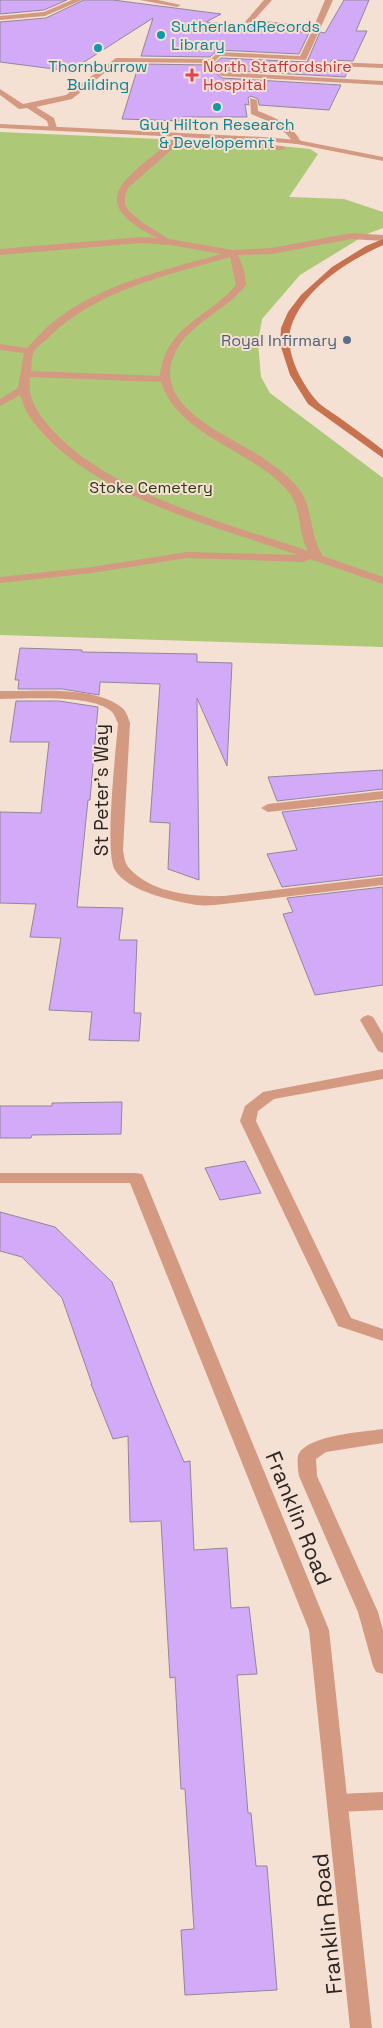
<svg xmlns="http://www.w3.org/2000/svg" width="383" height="2028" font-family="'Space Grotesk',sans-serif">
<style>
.green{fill:#adc876}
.building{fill:#d3aaf8;stroke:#908799}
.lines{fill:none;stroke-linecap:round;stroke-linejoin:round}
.lane{fill:#d49981;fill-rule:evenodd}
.street{fill:#d49981;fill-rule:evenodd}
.secondary{fill:#c7714e;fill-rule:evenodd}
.culture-dot{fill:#0f9aa8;stroke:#f5e0d4;stroke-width:2}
.health-dot{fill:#e0444e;stroke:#f5e0d4;stroke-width:2}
.service-dot{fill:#5c6f8a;stroke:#f5e0d4;stroke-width:2}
.labels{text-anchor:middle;stroke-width:4;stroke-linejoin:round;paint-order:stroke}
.far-culture-label{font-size:16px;fill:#0d838f;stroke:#f5e0d4}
.far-health-label{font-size:16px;fill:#be3a42;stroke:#f5e0d4;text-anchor:start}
.far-service-label{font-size:16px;fill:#4e5e75;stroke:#f5e0d4;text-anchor:end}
.far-park-label{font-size:16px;fill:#2c3713;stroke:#f5e0d4}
.street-label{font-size:19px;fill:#2b231f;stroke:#f5e0d4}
.near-street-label{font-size:22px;fill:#2b231f;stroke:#f5e0d4}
</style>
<rect width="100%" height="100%" fill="#f5e0d4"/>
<!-- green -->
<path class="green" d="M0,132L251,143L310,149L318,154L289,197L344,199L383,212V228L367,234L300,275L262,319L258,342L261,377L270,393L383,478V647L0,635Z"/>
<!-- building -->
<g class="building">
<path d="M0,0H67L44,10L0,14Z"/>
<path d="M84,0H113L221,14L206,22L309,33L299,54L218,50L210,57L141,56L153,18L70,71L0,62V22L46,18Z"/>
<path d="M344,0H369L356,31H367L353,61L332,60L330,62L332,68H349L345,77L219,70L216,73L222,78L341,85L329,110L259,105L258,99L251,96L248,98L249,105L245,104L247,117H182V121L122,119L139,64L213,65L221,58L307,62L320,32L325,33Z"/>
<path d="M20,648L82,650V652L197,654V662L232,663L227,766L197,698L199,880L168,869L170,823L150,822L160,684L100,682L99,695L62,689H18L19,680H15Z"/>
<path d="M16,701H59L98,707L90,800H88L77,907L123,908L119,940H137L134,1013H141L139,1041L89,1040L92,1012L49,1010L61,938L30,937L36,904L0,903V812L41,813L49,742H10Z"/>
<path d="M383,770V789L277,801L268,777Z"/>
<path d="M383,801V875L282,887L267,854L297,850L282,812Z"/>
<path d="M383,887V985L315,995L283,914L293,912L287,898Z"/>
<path d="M122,1102L121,1134L32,1135L31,1138H0V1106H52V1103Z"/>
<path d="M245,1161L261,1193L220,1200L205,1168Z"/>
<path d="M0,1212L55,1227L112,1282L154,1391L184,1462L190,1461L194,1550L227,1548L231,1608L249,1607L257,1674L237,1675L248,1813H251L256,1866H267L277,1990L185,1995L181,1930L194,1929L185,1789H181L175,1677L170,1678L161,1521L130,1522L128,1436L113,1439L91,1384H92L62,1298L22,1257L0,1251Z"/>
</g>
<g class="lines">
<!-- lane -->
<g class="lane">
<path d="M264,0H272L254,20L314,26L325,0H333L306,60L220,56L213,63L118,62L72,99L36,107L54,118L57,128L53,130L49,128L47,121L27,108L19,109L0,95V89L23,104L66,95L116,58L211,59L218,52L300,56L312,31L249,24L245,22Z"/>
<path d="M332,62L383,64V68L335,66H332Z"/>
<path d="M219,72L383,81V85L222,76L218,74Z"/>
<path d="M250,98L257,100L258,111C276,118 292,124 301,142L300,144H294C284,127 269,121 251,114Z"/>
<path d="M173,139L282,146L286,148L282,150L178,144L128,188L125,196V205L129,211L143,223L169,239L233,250L272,248L351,233L383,235V241L351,239L272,254L238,255L244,270L246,285C227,310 192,322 177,349C148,401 217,430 252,451C269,461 286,473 299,489C314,509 309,536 323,556L383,577V584L310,559L304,562L187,558L92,573L0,583V577L92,567L187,552L298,555C212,525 84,495 29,416C25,410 23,402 20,395L0,406V399L18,388L24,353L0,350V344L27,348C37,338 46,327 57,319C104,283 166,270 221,254L171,245L141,243L0,255V249L141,237L157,238C80,199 130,177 173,139ZM230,257L236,285C207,319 166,325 160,376L31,371C32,366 31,357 34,352C36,347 45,341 50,336C97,290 168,275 230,257ZM30,377L161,382C178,436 251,449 287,490C303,508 297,532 308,551C226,523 105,493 48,425C36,411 27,396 30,377Z"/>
<path d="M383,791V799L268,812L261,808L268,804Z"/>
<path d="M368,1015L373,1017L383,1034V1053L378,1051L360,1020L363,1017Z"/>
<path d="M383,1069V1079L274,1099L258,1111L256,1121L351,1318L383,1329V1341L338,1326L240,1121L245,1106L263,1092Z"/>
<path d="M383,1429V1443L326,1452L316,1459L317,1476L378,1612L383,1630V1674L376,1672L373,1666L358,1612L299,1476C298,1470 297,1462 298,1456C305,1435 364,1432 383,1429Z"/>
<path d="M383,1792V1810L338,1812L331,1809L327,1803L331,1797L338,1794Z"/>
</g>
<!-- street -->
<g class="street">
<path d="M72,0H82L45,16L0,20V16L44,12Z"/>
<path d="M140,0H158L181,5L177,7Z"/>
<path d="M0,124L263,137L297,140L383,157V161L297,144L263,141L0,128Z"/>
<path d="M0,691C33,692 93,685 121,707C126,710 128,717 130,723L123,850C124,856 125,864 129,868C151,893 193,897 224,896L383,877V885L224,904C215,905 206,906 197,905C174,901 128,892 115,870C104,853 116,750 118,723C116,720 115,715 112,712C93,694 27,699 0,699Z"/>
<path d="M0,1173H136L142,1174L144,1178L329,1630L372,2028H350L309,1630L130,1183H0Z"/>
</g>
<!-- secondary -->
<path class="secondary" d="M383,239V245C348,261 304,288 291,327C284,351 301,382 316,400C322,407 330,411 337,416C352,427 368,438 383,450V458L308,404L290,375L280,344L281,328L288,312L301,295L332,267L366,246Z"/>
</g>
<!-- markers -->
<g class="culture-dot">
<circle cx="161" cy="35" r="5"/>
<circle cx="98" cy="48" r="5"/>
<circle cx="217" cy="107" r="5"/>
</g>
<path class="health-dot" d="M189.5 67.5h5v5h5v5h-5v5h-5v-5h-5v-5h5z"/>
<circle class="service-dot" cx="347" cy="340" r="5"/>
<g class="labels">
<!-- far-culture labels -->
<g class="far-culture-label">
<text x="171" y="32" text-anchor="start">SutherlandRecords<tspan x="171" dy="18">Library</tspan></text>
<text x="98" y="72">Thornburrow<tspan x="98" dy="18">Building</tspan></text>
<text x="217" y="130">Guy Hilton Research<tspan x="217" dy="18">&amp; Developemnt</tspan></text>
</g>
<!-- far-health labels -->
<g class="far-health-label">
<text x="203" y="72">North Staffordshire<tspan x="203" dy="18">Hospital</tspan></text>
</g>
<!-- far-service labels -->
<g class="far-service-label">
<text x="337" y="346">Royal Infirmary</text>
</g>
<!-- far-park labels -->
<g class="far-park-label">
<text x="151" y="493">Stoke Cemetery</text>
</g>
<!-- street labels -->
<g class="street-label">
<text transform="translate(101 790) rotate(-90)" y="7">St Peter's Way</text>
</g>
<!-- near-street labels -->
<g class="near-street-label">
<text transform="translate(299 1518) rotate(68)" y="8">Franklin Road</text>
<text transform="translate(327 1924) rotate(-96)" y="8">Franklin Road</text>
</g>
</g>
</svg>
